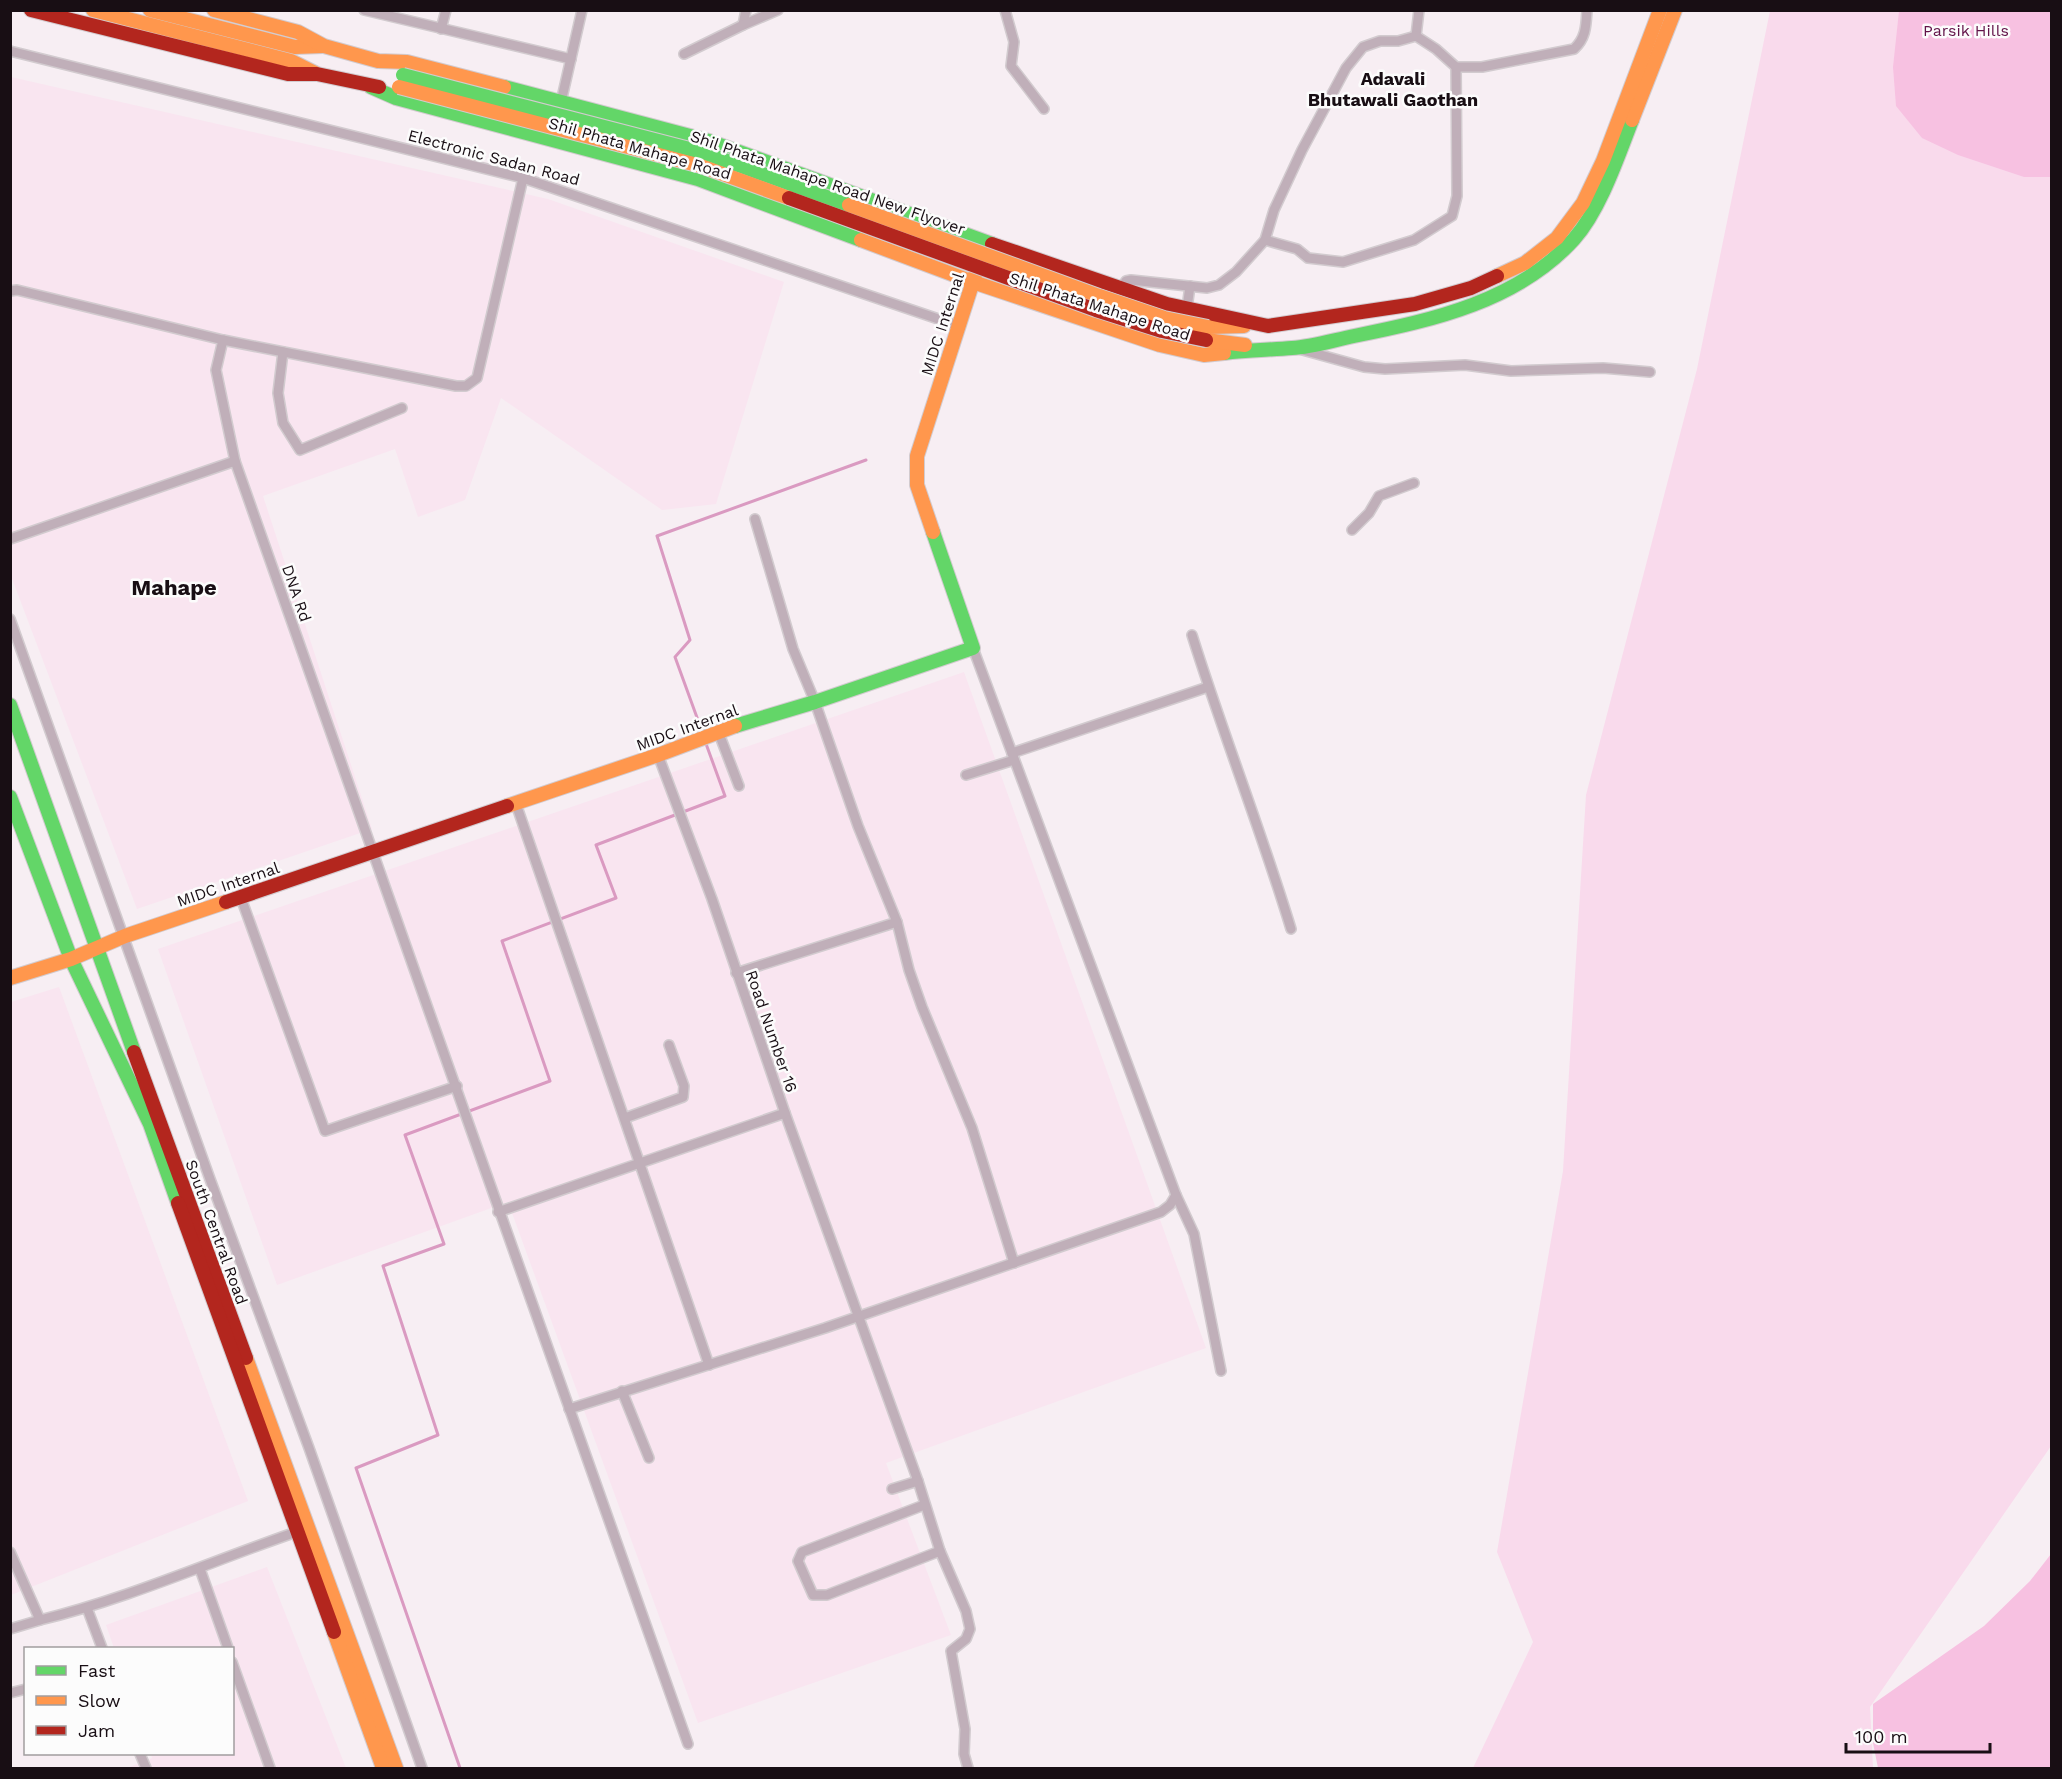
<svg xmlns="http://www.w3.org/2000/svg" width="2062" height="1779" font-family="'Work Sans',sans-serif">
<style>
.built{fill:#f9e5f0}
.green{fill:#f9daec}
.forest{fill:#f7c1e1}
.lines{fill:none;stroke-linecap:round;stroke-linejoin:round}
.stream{stroke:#da9ac1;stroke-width:3}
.street-casing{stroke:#d2cbcf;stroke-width:12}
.fast-casing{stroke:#d2cbcf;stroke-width:16}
.slow-casing{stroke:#d2cbcf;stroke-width:16}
.jam-casing{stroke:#d2cbcf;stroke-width:16}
.street{stroke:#c0afb9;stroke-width:9}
.fast{stroke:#63d668;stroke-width:14}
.slow{stroke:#ff974d;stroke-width:14}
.jam{stroke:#b3261e;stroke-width:14}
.fast-bridge-casing{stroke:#d2cbcf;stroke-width:16;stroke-linecap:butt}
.slow-bridge-casing{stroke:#d2cbcf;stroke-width:16;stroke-linecap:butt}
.jam-bridge-casing{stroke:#d2cbcf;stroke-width:16;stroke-linecap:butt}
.fast-bridge{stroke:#63d668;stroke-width:14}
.slow-bridge{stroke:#ff974d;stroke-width:14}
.jam-bridge{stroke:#b3261e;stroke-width:14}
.labels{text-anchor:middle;stroke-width:5;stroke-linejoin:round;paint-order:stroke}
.park-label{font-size:16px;fill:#611248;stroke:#fcfcfc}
.street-label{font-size:16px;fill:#180e14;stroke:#fcfcfc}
.neighbourhood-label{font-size:18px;font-weight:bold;fill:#180e14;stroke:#fcfcfc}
.district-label{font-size:22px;font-weight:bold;fill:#180e14;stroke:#fcfcfc}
</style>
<rect width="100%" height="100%" fill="#f7eef3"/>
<!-- built -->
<g class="built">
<path d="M11,77L548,199L784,282L716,504L662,510L501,398L465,500L418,517L395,449L263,496L372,829L137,909L11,576Z"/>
<path d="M964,672L1206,1348L886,1463L951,1635L698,1723L508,1202L277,1285L158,949Z"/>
<path d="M59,987L248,1501L11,1595V1002Z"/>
<path d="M267,1567L346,1768H127L152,1758L151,1754H232V1648H114L106,1625Z"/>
</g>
<!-- green -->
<path class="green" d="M1770,11H2051V1446L1870,1707L1873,1768H1473L1533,1642L1497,1552L1563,1171L1586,795L1697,369Z"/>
<!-- forest -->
<g class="forest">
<path d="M1899,11H2051V177H2024L1958,155L1922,138L1896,106L1893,67Z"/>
<path d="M2051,1554V1768H1878L1873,1743V1704L1984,1626L2030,1581Z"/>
</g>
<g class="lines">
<!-- stream -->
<g class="stream">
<path d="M703,734L675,657L690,640L657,536L866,460"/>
<path d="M460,1768L356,1468L438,1435L383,1266L444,1244L405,1135L550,1081L502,941L616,898L596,845L725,796L705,741"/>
</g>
<defs>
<g id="street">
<path d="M364,10L571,59"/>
<path d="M1005,10L1014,42L1011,66L1044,109"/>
<path d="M743,25L746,10"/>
<path d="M441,29L446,10"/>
<path d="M1416,36L1419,10"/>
<path d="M10,51L523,178L959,326"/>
<path d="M684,54L743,25L778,10"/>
<path d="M561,102L582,10"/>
<path d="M1265,240L1297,249L1308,258L1343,262L1414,240L1452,216L1457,196L1456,67"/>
<path d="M10,291L17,290L223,340L456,386H466L477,378L523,178"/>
<path d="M1119,292L1126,281L1131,280L1207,288L1219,285L1236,272L1265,240L1274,210L1302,150L1346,68L1363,47L1380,41H1398L1416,36L1436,49L1456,67H1482L1574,49C1586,38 1586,26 1587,10"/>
<path d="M1187,308L1190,286"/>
<path d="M223,340L216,370L235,461C386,889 536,1316 688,1744"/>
<path d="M1299,349L1364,367L1385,369L1465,365L1511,371L1603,368L1650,372"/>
<path d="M283,352L278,393L283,423L300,450L402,408"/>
<path d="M755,519L793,649L815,702L858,826L897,922L909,970L922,1007L972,1128L1014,1263"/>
<path d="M1352,530L1369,513L1379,496L1414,483"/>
<path d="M10,539L235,461"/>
<path d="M10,619L210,1179L309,1448L422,1768"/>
<path d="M1192,635C1223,734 1261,830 1291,929"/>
<path d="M718,731L739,786"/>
<path d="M1012,753L1208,687"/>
<path d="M658,755L712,899L785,1113L918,1481L940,1551L966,1611L970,1629L966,1639L951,1651L965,1729L964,1754L968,1768"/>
<path d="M966,775L1014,760"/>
<path d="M516,804L709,1365"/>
<path d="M241,898L325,1131L457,1086"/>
<path d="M736,973L897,922"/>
<path d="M625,1118L683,1097L684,1086L669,1045"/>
<path d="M1176,1195L1194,1234L1221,1371"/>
<path d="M498,1212L785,1113"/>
<path d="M622,1391L649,1458"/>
<path d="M569,1409L825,1328L1161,1212L1170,1205L1176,1195L973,648"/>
<path d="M892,1489L918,1481"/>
<path d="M924,1505L802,1552L798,1561L813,1595H827L940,1551"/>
<path d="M10,1552L40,1620C130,1598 214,1560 302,1530"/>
<path d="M200,1569L228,1648"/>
<path d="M87,1608L102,1648"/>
<path d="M10,1629L40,1620"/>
<path d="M232,1662L270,1768"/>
<path d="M10,1693L26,1689"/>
<path d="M140,1754L146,1768"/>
</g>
<g id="fast">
<path d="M371,87L396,98L698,179L861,240"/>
<path d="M504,87L709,141L992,244"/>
<path d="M1224,353C1247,350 1269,350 1292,348C1312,347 1334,340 1354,336C1434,320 1518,301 1574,239C1600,210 1618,156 1632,120"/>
<path d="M10,705L134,1052"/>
<path d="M735,726L815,702L973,648L933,532"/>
<path d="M10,797L71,959L150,1124L178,1203"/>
</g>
<g id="slow">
<path d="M93,10L291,61L315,73"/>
<path d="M150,10L295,47L323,46"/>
<path d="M214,10L298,32L324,46L378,61L407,62L504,87"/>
<path d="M1632,120L1675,10"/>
<path d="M861,240L973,282L1160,345L1204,355L1224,353"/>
<path d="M1497,276L1525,263L1557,238L1583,203L1603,161L1660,10"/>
<path d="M1208,327L1244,326"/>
<path d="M1206,340L1245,345"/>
<path d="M933,532L917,485V456L976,272"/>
<path d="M507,806L658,755L735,726"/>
<path d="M10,978L71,959L125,936L226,902"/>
<path d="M246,1358L396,1768"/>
<path d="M334,1632L383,1768"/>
</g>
<g id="jam">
<path d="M31,10L288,74H317L379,87"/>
<path d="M992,244L1167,304L1268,326L1415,304L1471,288L1497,276"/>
<path d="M226,902L507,806"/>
<path d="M134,1052L246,1358"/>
<path d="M178,1203L334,1632"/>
</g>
</defs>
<!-- street casing -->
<use href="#street" class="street-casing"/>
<!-- fast casing -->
<use href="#fast" class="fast-casing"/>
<!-- slow casing -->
<use href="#slow" class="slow-casing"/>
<!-- jam casing -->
<use href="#jam" class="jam-casing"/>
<!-- street -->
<use href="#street" class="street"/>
<!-- fast -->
<use href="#fast" class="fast"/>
<!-- slow -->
<use href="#slow" class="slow"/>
<!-- jam -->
<use href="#jam" class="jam"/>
<defs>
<path id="fast-bridge" d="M403,75L705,153L849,205"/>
<g id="slow-bridge">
<path d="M399,87L701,166L789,198"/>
<path d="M849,205L1099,296L1164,318L1208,327"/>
</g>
<path id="jam-bridge" d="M789,198L1096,310L1162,331L1206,340"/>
</defs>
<!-- fast-bridge casing -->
<use href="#fast-bridge" class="fast-bridge-casing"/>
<!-- slow-bridge casing -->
<use href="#slow-bridge" class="slow-bridge-casing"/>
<!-- jam-bridge casing -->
<use href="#jam-bridge" class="jam-bridge-casing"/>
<!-- fast-bridge -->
<use href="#fast-bridge" class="fast-bridge"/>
<!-- slow-bridge -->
<use href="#slow-bridge" class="slow-bridge"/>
<!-- jam-bridge -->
<use href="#jam-bridge" class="jam-bridge"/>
</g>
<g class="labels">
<!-- park labels -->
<g class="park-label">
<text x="1966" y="36">Parsik Hills</text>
</g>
<!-- street labels -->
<g class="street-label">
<text transform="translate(640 148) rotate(16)" y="6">Shil Phata Mahape Road</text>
<text transform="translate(494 157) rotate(15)" y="6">Electronic Sadan Road</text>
<text transform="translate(828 182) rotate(19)" y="6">Shil Phata Mahape Road New Flyover</text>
<text transform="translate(1100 306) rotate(18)" y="6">Shil Phata Mahape Road</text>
<text transform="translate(942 324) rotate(-72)" y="6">MIDC Internal</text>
<text transform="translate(297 593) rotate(71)" y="6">DNA Rd</text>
<text transform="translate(687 727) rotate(-20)" y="6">MIDC Internal</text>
<text transform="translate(228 884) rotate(-19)" y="6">MIDC Internal</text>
<text transform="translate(772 1031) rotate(71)" y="6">Road Number 16</text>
<text transform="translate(217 1232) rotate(70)" y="6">South Central Road</text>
</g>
<!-- neighbourhood labels -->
<g class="neighbourhood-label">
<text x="1393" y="85">Adavali<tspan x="1393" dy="21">Bhutawali Gaothan</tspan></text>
</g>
<!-- district labels -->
<g class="district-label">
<text x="174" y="595">Mahape</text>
</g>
</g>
<!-- border -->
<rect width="2062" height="1779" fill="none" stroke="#180e14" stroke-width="24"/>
<!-- legend -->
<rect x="24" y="1647" width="210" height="108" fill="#fcfcfc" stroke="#a19d9f" stroke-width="1.5"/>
<rect x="36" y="1666" width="30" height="9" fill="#63d668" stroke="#a19d9f" stroke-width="1.5"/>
<text x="78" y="1677" font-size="18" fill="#180e14">Fast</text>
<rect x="36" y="1696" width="30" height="9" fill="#ff974d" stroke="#a19d9f" stroke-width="1.5"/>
<text x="78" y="1707" font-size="18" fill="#180e14">Slow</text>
<rect x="36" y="1726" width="30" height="9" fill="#b3261e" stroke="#a19d9f" stroke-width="1.5"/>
<text x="78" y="1737" font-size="18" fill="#180e14">Jam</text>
<!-- scale -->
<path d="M1846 1743v9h144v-9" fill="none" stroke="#180e14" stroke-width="3"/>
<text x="1855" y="1743" font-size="18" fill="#180e14" stroke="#fcfcfc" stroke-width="4.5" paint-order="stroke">100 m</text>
</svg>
